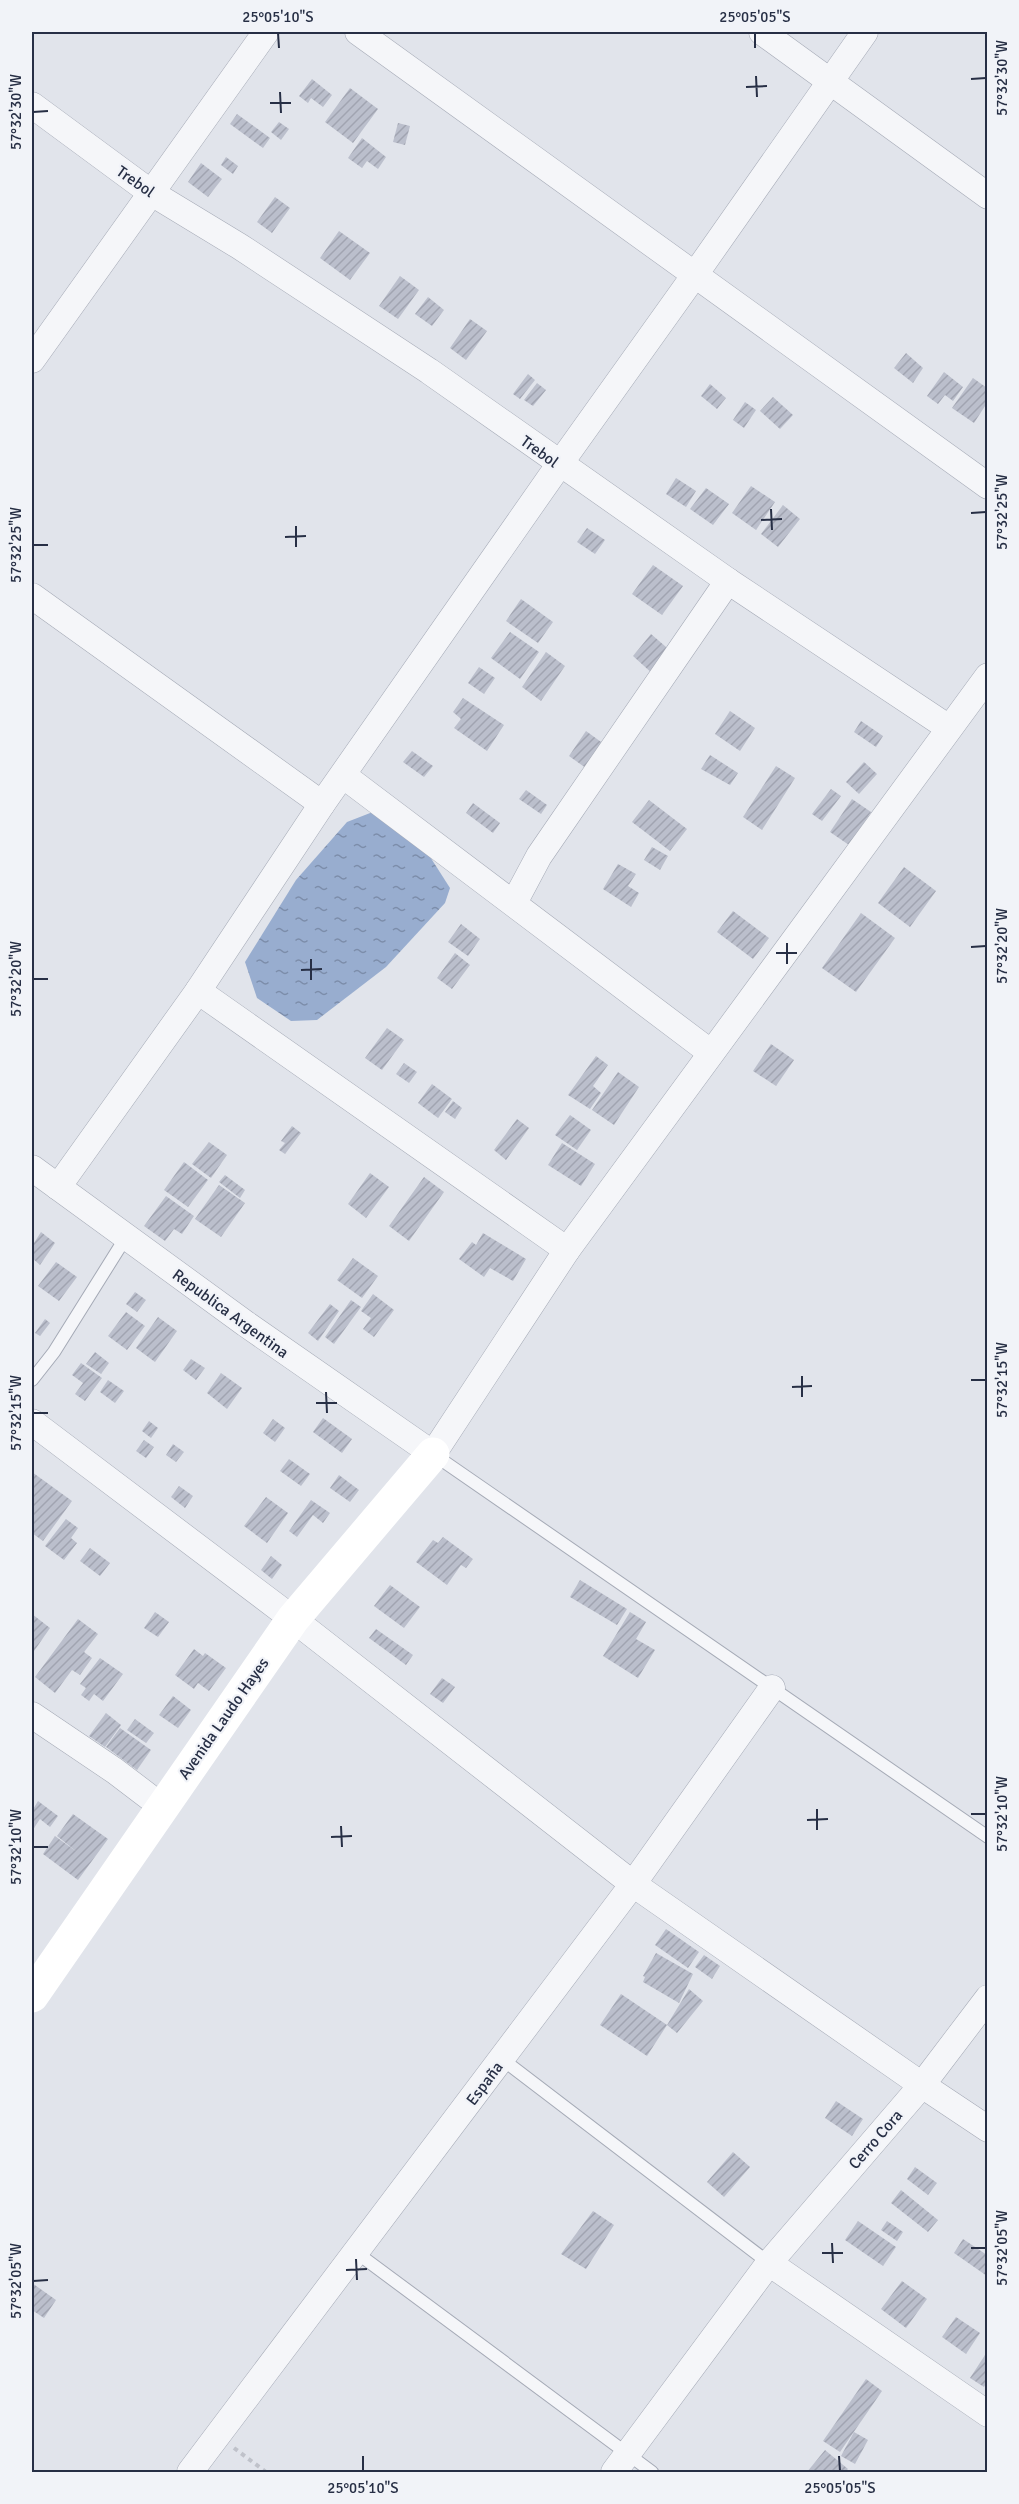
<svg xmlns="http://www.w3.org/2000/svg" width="1019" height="2504" font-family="Signika,sans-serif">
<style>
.water{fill:url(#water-ripples)}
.building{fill:url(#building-hatch)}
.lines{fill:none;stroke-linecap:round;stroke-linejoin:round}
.lane-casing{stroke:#a5aab6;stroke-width:14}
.street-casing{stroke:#a5aab6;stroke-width:27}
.path{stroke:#bfc2ca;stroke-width:4;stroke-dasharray:4.5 4.5;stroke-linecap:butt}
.lane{stroke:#f5f6f9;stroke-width:12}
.street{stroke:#f5f6f9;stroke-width:26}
.secondary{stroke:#fff;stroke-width:33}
.ticks{fill:none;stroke:#272f45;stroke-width:2}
.labels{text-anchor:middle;stroke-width:4.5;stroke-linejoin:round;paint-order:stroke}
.street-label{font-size:16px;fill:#272f45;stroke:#f1f3f8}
.neatline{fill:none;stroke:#272f45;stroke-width:2}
.ticks-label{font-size:15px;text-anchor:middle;fill:#272f45}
</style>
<defs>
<pattern id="water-ripples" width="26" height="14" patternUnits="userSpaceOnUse" patternTransform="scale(1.5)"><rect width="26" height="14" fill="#98adcf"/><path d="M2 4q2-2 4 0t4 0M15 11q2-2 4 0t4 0" fill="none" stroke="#7c8daa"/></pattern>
<pattern id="building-hatch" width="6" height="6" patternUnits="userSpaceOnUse" patternTransform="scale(1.5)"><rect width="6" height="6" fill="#bbbfcc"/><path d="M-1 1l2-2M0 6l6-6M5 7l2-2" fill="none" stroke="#a1a4b1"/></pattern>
</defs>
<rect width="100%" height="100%" fill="#e1e4eb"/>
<!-- water -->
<path class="water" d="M383,808L427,852L450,888L445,903L386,967L317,1020L291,1021L257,998L245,962L296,880L347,822Z"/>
<!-- building -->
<g class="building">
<path d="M312,79L332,95L323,107L311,98L308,103L299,96Z"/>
<path d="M350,88L378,109L353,143L325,122Z"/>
<path d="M237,114L270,138L263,148L230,124Z"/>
<path d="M279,122L289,129L281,140L271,132Z"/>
<path d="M398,123L410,126L405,145L393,142Z"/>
<path d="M362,138L386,157L378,169L367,161L362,168L348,158Z"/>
<path d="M226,157L238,166L233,174L221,165Z"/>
<path d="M201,163L222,179L208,197L188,182Z"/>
<path d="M275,197L290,208L272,233L257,222Z"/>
<path d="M339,231L370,253L350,280L320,258Z"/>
<path d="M400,276L419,290L398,319L379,306Z"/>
<path d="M428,297L444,310L432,326L415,314Z"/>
<path d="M470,319L487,331L466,360L450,348Z"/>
<path d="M906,353L923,368L913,383L894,368Z"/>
<path d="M944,372L963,387L953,401L945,395L938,404L927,396Z"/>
<path d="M528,374L535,380L520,399L513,394Z"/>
<path d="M973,378L987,388V403L974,423L952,408Z"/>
<path d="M537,383L546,390L533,406L524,400Z"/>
<path d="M710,384L726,398L717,409L701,396Z"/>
<path d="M773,397L793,415L780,429L760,411Z"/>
<path d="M745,402L756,410L744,428L733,420Z"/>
<path d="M676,478L696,491L686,507L666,494Z"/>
<path d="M751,486L775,502L756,530L732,513Z"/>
<path d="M706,488L729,504L713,525L690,509Z"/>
<path d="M783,505L800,519L778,547L761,534Z"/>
<path d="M587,528L605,540L595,554L577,542Z"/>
<path d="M653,565L683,586L662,615L632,594Z"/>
<path d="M521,599L553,622L538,643L506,621Z"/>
<path d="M510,632L539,652L520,679L491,658Z"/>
<path d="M651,634L673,653L654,675L633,656Z"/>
<path d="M546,652L565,666L541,701L522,687Z"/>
<path d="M479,667L495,678L484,694L468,683Z"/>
<path d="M463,698L504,725L487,751L454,728L461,719L453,712Z"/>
<path d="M730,711L755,728L740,751L715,734Z"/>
<path d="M861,721L883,736L876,747L854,732Z"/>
<path d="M586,731L608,747L590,771L569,756Z"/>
<path d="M412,751L433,766L424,777L403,762Z"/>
<path d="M710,755L738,773L730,785L701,769Z"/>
<path d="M864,762L877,774L859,794L846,782Z"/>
<path d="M776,766L795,778L762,830L743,817Z"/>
<path d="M831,789L841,796L822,821L812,814Z"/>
<path d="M526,790L547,805L541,814L519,799Z"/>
<path d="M852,799L871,812L849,845L830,832Z"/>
<path d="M649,800L687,829L670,851L632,822Z"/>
<path d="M473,803L500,823L493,833L466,813Z"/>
<path d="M652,847L668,856L660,870L644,860Z"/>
<path d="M618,864L636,874L628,886L639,893L631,907L603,889Z"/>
<path d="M904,867L936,891L910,927L878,903Z"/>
<path d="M733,911L769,938L753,959L717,932Z"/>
<path d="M861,913L895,938L856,992L822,968Z"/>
<path d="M461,924L480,939L468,956L448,942Z"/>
<path d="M455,953L470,965L452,989L437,978Z"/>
<path d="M387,1028L404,1040L382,1070L365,1058Z"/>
<path d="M771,1044L794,1060L776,1086L753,1071Z"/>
<path d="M596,1056L608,1065L593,1086L601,1093L590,1109L568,1095Z"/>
<path d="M404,1063L417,1072L409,1083L396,1074Z"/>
<path d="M618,1072L639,1087L614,1125L592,1110Z"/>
<path d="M432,1084L452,1099L438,1118L418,1103Z"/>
<path d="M453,1101L462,1108L455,1119L445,1112Z"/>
<path d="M570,1115L591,1130L577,1150L555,1135Z"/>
<path d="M517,1119L529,1128L506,1160L494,1150Z"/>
<path d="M292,1126L301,1133L285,1154L279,1150L285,1143L281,1141Z"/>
<path d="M209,1142L227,1155L211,1178L192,1164Z"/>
<path d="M562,1143L595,1164L581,1186L548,1165Z"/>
<path d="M184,1162L208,1180L188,1207L164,1190Z"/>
<path d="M370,1173L389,1187L366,1218L348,1204Z"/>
<path d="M225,1175L245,1190L240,1198L219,1182Z"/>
<path d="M424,1177L444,1192L409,1241L389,1226Z"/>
<path d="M219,1185L245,1203L221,1237L195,1219Z"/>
<path d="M166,1196L194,1216L182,1234L174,1229L165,1241L144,1226Z"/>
<path d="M41,1232L55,1243L40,1265L32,1258V1246Z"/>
<path d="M483,1233L526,1259L513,1281L490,1268L484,1277L459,1259L472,1242L476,1245Z"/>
<path d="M353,1258L378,1276L362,1298L337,1280Z"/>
<path d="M56,1262L77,1277L59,1301L38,1286Z"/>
<path d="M135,1292L146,1300L137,1312L126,1304Z"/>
<path d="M373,1294L394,1310L374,1337L363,1329L371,1318L361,1311Z"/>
<path d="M351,1300L361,1307L334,1344L325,1337Z"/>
<path d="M330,1304L339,1311L318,1341L308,1333Z"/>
<path d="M126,1312L145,1326L127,1350L108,1336Z"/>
<path d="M158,1317L177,1331L155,1362L136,1348Z"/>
<path d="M45,1319L50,1323L40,1336L35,1333Z"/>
<path d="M95,1352L109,1363L101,1374L86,1364Z"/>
<path d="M191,1359L205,1368L196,1380L183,1370Z"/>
<path d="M81,1363L102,1378L85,1401L75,1394L83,1383L72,1375Z"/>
<path d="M221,1373L242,1388L227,1409L207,1393Z"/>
<path d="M108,1380L124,1391L115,1403L100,1392Z"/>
<path d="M323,1418L352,1439L342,1453L313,1432Z"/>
<path d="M273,1419L285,1428L275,1442L263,1433Z"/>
<path d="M149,1421L158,1428L151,1438L142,1431Z"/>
<path d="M144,1440L154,1447L146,1458L136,1451Z"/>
<path d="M173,1444L184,1452L176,1462L166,1455Z"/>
<path d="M289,1459L310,1474L301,1486L280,1471Z"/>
<path d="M32,1472L72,1501L43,1541L32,1533Z"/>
<path d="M339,1475L359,1490L350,1502L330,1488Z"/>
<path d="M179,1486L193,1496L185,1508L171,1497Z"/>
<path d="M266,1497L288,1513L267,1543L244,1526Z"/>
<path d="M311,1500L330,1513L323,1523L313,1515L297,1537L289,1531Z"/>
<path d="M66,1519L78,1528L71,1538L77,1543L64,1560L45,1546Z"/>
<path d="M443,1537L473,1559L466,1568L461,1565L447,1585L416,1562L433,1540L438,1543Z"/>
<path d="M90,1548L110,1563L100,1576L80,1561Z"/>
<path d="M271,1556L282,1565L272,1579L261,1570Z"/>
<path d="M580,1580L627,1609L617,1625L570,1597Z"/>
<path d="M390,1585L420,1607L404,1628L374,1606Z"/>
<path d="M155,1612L169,1622L158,1637L144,1628Z"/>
<path d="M630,1612L646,1622L636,1639L655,1650L638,1678L603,1656Z"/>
<path d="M32,1614L50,1628L32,1654Z"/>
<path d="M78,1619L98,1634L84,1652L92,1658L80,1675L72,1670L55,1693L35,1677Z"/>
<path d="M376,1629L413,1655L406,1665L369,1638Z"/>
<path d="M194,1649L203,1656L205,1653L226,1668L209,1691L198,1683L194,1689L175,1675Z"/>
<path d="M100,1658L123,1674L103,1701L94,1694L89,1701L81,1695L86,1688L80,1684Z"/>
<path d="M442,1678L455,1687L443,1703L430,1694Z"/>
<path d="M173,1696L191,1710L178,1728L159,1715Z"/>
<path d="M106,1713L121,1725L105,1747L89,1736Z"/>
<path d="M135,1719L154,1733L146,1743L127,1730Z"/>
<path d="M120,1728L151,1750L137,1770L106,1747Z"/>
<path d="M38,1801L58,1816L50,1827L40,1819L32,1831V1811Z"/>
<path d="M73,1814L108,1839L78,1880L43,1854L55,1836L77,1852L57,1836Z"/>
<path d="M666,1929L699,1952L688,1968L655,1945Z"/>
<path d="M656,1953L693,1974L679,2003L643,1982L645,1977L643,1976Z"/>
<path d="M704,1955L720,1966L712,1979L695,1967Z"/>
<path d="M689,1989L703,2001L677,2033L667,2025Z"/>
<path d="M621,1994L667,2025L647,2056L600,2025Z"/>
<path d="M836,2101L863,2119L852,2136L825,2118Z"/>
<path d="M733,2152L750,2167L724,2197L707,2182Z"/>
<path d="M915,2167L937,2183L928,2195L907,2179Z"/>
<path d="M901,2190L938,2220L928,2232L891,2203Z"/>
<path d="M593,2211L614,2225L586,2269L561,2254Z"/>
<path d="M858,2221L896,2247L883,2266L845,2240Z"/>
<path d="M887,2221L903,2232L897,2241L881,2230Z"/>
<path d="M963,2239L987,2255V2276L954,2253Z"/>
<path d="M902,2281L927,2299L906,2328L881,2309Z"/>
<path d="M32,2283L56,2300L44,2318L32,2310Z"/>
<path d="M956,2317L980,2333L966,2354L942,2337Z"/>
<path d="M987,2352V2382L984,2387L970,2378Z"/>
<path d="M866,2379L882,2391L840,2452L823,2441Z"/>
<path d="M854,2432L868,2440L855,2464L841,2456Z"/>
<path d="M825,2450L848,2469L845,2472H807Z"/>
</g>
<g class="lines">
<defs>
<g id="lane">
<path d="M32,1380L54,1352L126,1237"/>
<path d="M433,1454L988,1837"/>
<path d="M502,2059L769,2263"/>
<path d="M357,2253L652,2472"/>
</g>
<g id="street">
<path d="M358,32L988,486"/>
<path d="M762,32L988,196"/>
<path d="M32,105L150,192L239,246L429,371L728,581L539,856L514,903"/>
<path d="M32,360L266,32"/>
<path d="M728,581L949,728"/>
<path d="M32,596L322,804"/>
<path d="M344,776L710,1052"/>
<path d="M198,991L567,1250"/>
<path d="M32,1168L246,1324L433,1454L567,1250L988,676"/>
<path d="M58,1187L198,991L322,804L559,465L694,276L865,32"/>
<path d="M32,1422L293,1619L633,1884L922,2085L769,2263L614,2472"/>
<path d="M32,1715L115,1771L161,1806"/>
<path d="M988,1998L922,2085L988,2129"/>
<path d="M769,2263L988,2414"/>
<path d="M190,2472L633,1884L772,1688"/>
</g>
</defs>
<!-- lane casing -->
<use href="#lane" class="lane-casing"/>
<!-- street casing -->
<use href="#street" class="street-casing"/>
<!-- path -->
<path class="path" d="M234,2448L266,2472"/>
<!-- lane -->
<use href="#lane" class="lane"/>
<!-- street -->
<use href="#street" class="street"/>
<!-- secondary -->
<path class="secondary" d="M32,1996L293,1619L433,1454"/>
</g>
<!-- ticks -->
<path class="ticks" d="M278,33L279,48M755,33V48M756,76L757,97M971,79L986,78M746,87L767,86M280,92L281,113M270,103H291M33,112L48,111M771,509L772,530M971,513L986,512M761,520L782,519M296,526V547M285,537L306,536M33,545H48M787,943V964M971,947L986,946M776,953H797M311,959V980M301,970L322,969M33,979H48M802,1376V1397M971,1380H986M792,1387L812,1386M326,1392L327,1413M316,1403H337M33,1413H48M817,1809V1830M971,1814H986M807,1820L828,1819M341,1826L342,1847M331,1837L352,1836M33,1847H48M832,2243L833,2263M971,2248H986M822,2253H843M356,2259L357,2280M346,2270L367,2269M33,2281L48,2280M363,2456V2471M839,2456L840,2471"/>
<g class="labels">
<!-- street labels -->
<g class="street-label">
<text transform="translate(136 181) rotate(35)" y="6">Trebol</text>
<text transform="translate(540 451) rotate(36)" y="6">Trebol</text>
<text transform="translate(231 1313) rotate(36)" y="6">Republica Argentina</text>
<text transform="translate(223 1718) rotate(-55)" y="6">Avenida Laudo Hayes</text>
<text transform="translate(484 2083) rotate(-53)" y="6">España</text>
<text transform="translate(875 2139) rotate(-49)" y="6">Cerro Cora</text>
</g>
</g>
<!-- border -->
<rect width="1019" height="2504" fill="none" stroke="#f1f3f8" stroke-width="66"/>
<rect x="33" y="33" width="953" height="2438" class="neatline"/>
<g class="ticks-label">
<text x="278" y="22">25°05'10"S</text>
<text x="755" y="22">25°05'05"S</text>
<text transform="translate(1002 78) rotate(-90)" y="5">57°32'30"W</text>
<text transform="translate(16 112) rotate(-90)" y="5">57°32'30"W</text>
<text transform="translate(1002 512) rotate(-90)" y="5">57°32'25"W</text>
<text transform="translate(16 545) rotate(-90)" y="5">57°32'25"W</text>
<text transform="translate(1002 946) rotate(-90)" y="5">57°32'20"W</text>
<text transform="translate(16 979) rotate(-90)" y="5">57°32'20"W</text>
<text transform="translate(1002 1380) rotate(-90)" y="5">57°32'15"W</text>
<text transform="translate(16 1413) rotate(-90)" y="5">57°32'15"W</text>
<text transform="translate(1002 1814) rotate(-90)" y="5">57°32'10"W</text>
<text transform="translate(16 1847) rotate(-90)" y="5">57°32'10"W</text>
<text transform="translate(1002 2248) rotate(-90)" y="5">57°32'05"W</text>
<text transform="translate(16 2281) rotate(-90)" y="5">57°32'05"W</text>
<text x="363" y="2493">25°05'10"S</text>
<text x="840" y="2493">25°05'05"S</text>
</g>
</svg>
